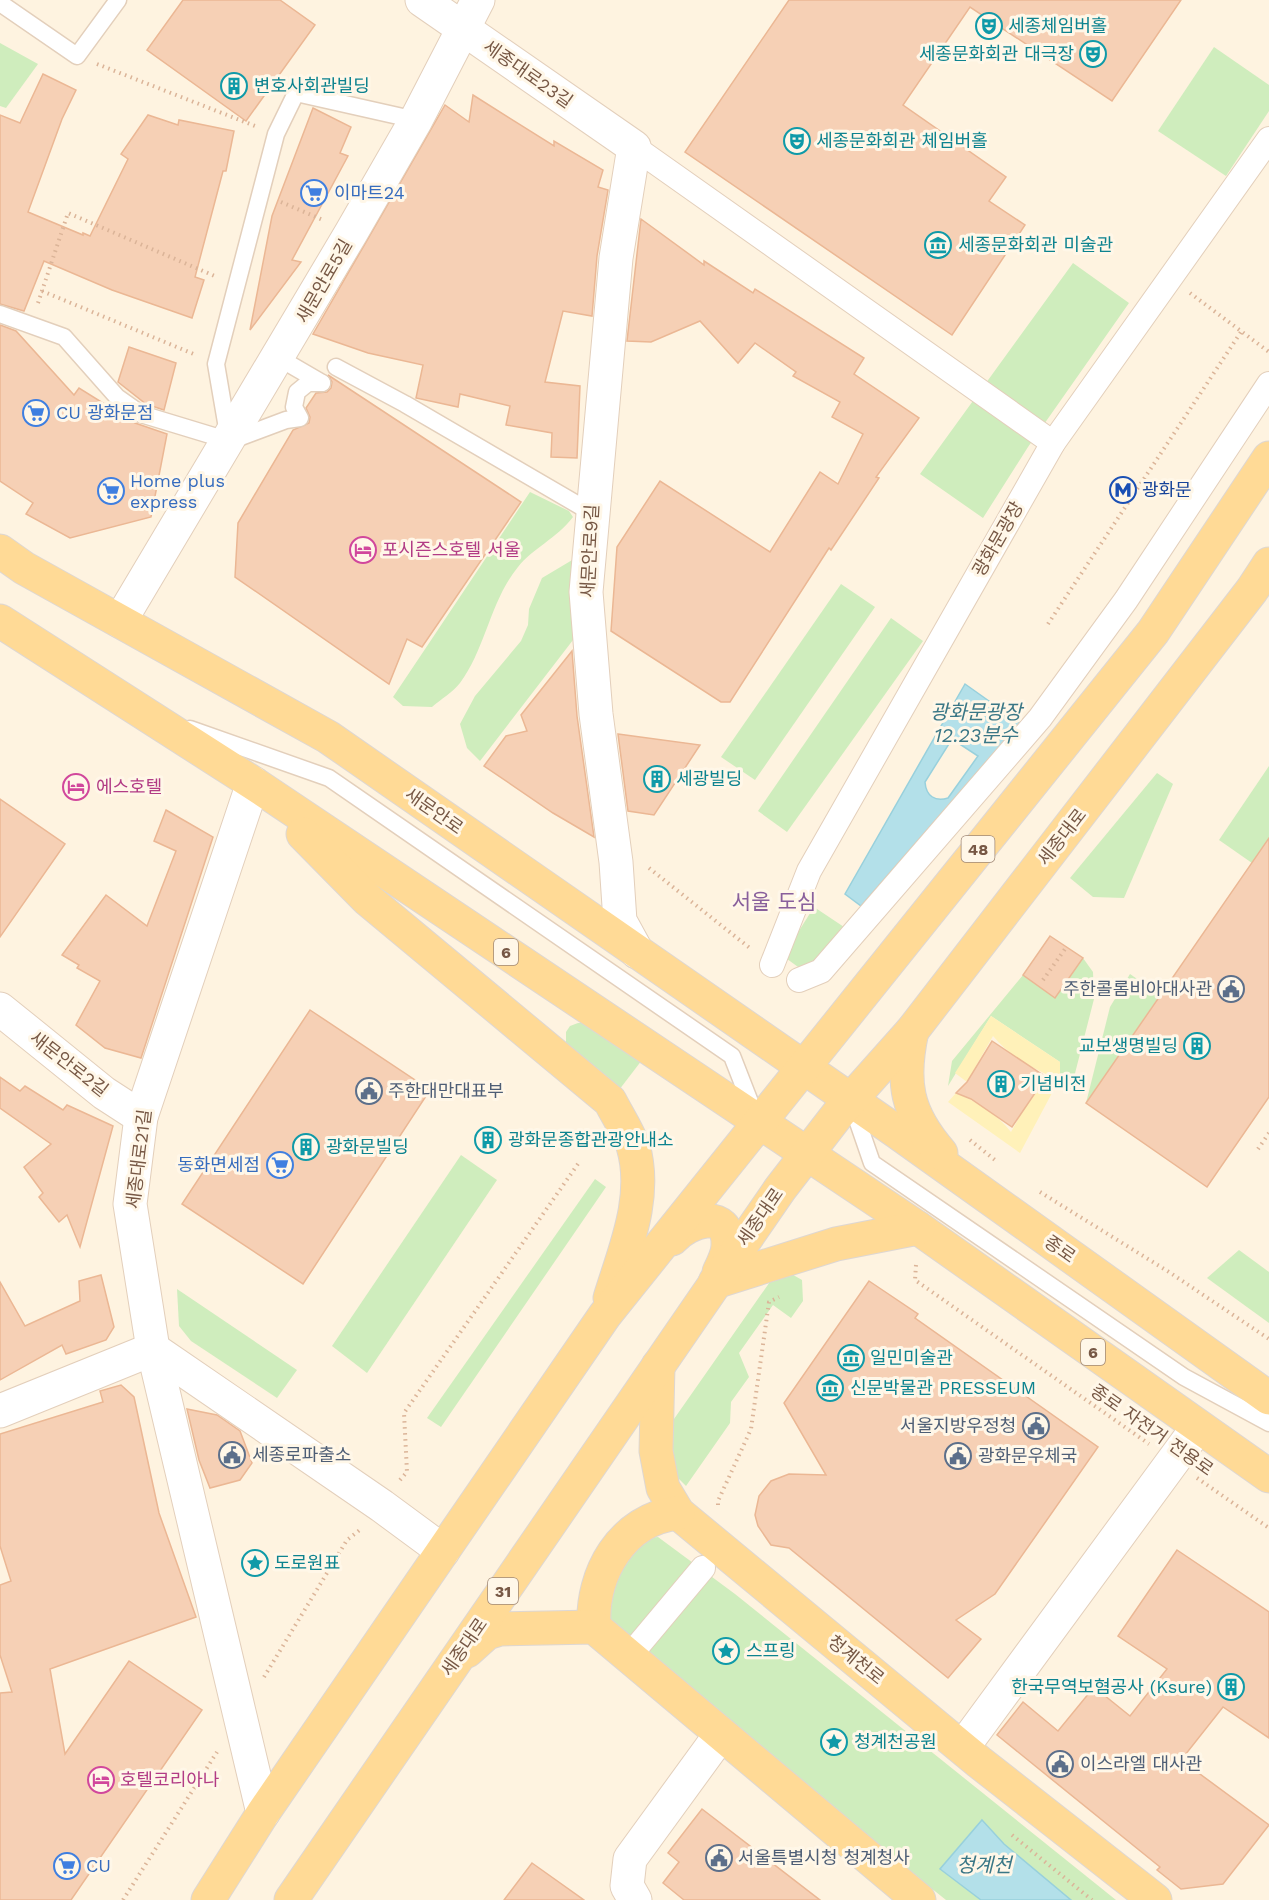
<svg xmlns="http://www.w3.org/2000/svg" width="1269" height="1900" font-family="'Work Sans','Noto Sans KR',sans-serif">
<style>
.green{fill:#cfedbd}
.sand{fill:#fff1b9}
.water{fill:#b3e0e9;stroke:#98d0dc;stroke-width:1.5;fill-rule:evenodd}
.building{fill:#f6d0b5;stroke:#ebb794;stroke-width:1.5}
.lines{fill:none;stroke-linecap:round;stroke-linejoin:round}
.service-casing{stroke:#e3cfbb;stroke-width:19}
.pedestrian-casing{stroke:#e3cfbb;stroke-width:26}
.minor-casing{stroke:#e3cfbb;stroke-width:35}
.primary-casing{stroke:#ded7d2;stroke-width:35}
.path{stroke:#dbb498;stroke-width:4;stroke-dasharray:1.5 4.5;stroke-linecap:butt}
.service{stroke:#fff;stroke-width:16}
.pedestrian{stroke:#fff;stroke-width:24}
.minor{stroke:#fff;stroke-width:33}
.primary{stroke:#ffda96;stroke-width:33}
.labels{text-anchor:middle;stroke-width:6;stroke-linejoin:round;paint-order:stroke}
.shield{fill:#fff7e8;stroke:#a08876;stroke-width:1.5}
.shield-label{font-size:16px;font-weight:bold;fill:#775845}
.culture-label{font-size:18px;fill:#0d838f;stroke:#fff7e8;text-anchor:start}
.street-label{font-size:18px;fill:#775845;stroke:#fff7e8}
.shop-label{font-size:18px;fill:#366cbe;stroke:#fff7e8;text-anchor:start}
.transit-label{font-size:18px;fill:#164399;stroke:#fff7e8;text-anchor:start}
.hotel-label{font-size:18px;fill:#b23c85;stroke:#fff7e8;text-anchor:start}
.service-label{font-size:18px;fill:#4e5e75;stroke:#fff7e8;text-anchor:start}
.water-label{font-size:20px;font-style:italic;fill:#3a7786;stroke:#fff7e8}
.quarter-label{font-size:21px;fill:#89609c;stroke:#fff7e8}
</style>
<rect width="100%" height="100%" fill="#fef3e0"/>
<!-- green -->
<g class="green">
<path d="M0,43L38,64L6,108L0,106Z"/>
<path d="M1214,47L1269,85V111L1226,176L1158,131Z"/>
<path d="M1073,263L1129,303L1028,447L983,518L920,474Z"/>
<path d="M530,492L569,511L573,517C556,539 533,548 518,567C490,601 486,648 460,683C453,692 441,699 432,707L403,706L393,697Z"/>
<path d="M589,550L586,592L573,640L480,761L467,748L460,724L475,696L521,641L528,625L529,609L542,578Z"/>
<path d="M841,584L875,607L755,780L721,757Z"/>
<path d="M891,618L923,641L787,832L758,811Z"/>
<path d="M1269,766V838L1252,863L1219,840Z"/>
<path d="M1157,773L1173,784L1124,898L1093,897L1070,878Z"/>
<path d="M814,907L844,927L805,972L783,956Z"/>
<path d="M1083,958L1093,972L1094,999L1071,1089L1060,1078V1062L991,1016L948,1086L952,1061L1023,975L1055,997Z"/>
<path d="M1130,974L1160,995L1086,1103L1110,1007Z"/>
<path d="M578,1023H588L642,1060L619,1090L566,1043V1032L570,1026Z"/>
<path d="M461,1155L497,1180L367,1373L332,1346Z"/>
<path d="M595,1179L606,1187L441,1427L427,1418Z"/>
<path d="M1239,1250L1269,1272V1323L1207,1278Z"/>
<path d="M788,1272L802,1280L803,1301L791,1318L773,1305L739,1353L749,1377L731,1402L730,1423L686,1486L670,1470L667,1429L774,1276Z"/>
<path d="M177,1289L297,1370L277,1398L191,1341L179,1326Z"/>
<path d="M658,1537L735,1594L1116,1900H946L852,1825L608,1619L613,1565L650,1538Z"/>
</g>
<!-- sand -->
<path class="sand" d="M991,1016L1060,1062V1078L1020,1153L948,1102L956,1093C977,1102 997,1114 1011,1132L1037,1086L1048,1075C1028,1066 1008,1054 993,1036L967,1082L955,1073Z"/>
<!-- water -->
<g class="water">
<path d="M965,684L1020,723L861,906L845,894ZM952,739L978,756L948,798C935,802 926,796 925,782Z"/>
<path d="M982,1820L1004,1844L1071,1900H981L940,1869Z"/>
</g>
<!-- building -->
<g class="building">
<path d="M183,0H280L315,25L246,121L147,50Z"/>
<path d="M789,0H1181L1112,101L970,7L903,105L1006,177L989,201L1025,225L952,335L685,152Z"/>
<path d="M43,74L76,90L62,119L28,212L83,235V233L90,236L128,159L121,154L148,115L178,125L179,120L234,131L226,171H223L195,277L204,280L192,318L112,290L44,261L24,311L0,304V115L20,123Z"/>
<path d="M473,95L554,146V141L603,170L598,187L608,190L597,256L592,316L563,311L545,382L580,386L577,458L551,457L552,433L506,425L510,406L460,394L458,407L416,398L423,365L368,353L313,334L445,105L469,122Z"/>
<path d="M313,108L351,127L340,153L348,156L292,260L301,262L250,330L272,216Z"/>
<path d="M641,219L704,265V261L753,293L755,289L864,358L854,374L919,418L876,477L879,478L831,550L829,548L730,702H721L611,631L617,547L660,481L770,552L820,472L838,484L863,434L832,417L840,402L793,376L796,372L755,343L738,363L700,321L651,342L627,341Z"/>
<path d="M0,325L16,331L74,395L79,388L135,423L167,434L151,517L70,538L26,514L33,503L0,481Z"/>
<path d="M129,347L176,363L164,410L146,404L118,382Z"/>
<path d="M328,375L521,502L422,647L407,639L389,684L235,577L238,523L293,430L309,423L310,417L306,408L316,393L327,392L331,388L332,382Z"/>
<path d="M572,651L577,716L594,837L553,813L484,766L506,736L527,731L521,715Z"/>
<path d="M618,734L700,745L654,815L628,811Z"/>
<path d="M0,799L65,844L0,937Z"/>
<path d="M166,810L213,837L141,1058L105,1048L76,1025L100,981L77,968L79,965L62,955L106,895L147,926L176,851L154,841Z"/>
<path d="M1269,838V1097L1207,1187L1086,1103Z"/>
<path d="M1050,936L1083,958L1055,998L1023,975Z"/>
<path d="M310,1010L430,1090L303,1284L182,1204Z"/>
<path d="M992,1041L1046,1077L1012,1127L971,1099L956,1093L967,1082Z"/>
<path d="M0,1077L20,1091L25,1086L63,1110L67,1105L113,1126L80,1247L67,1215L59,1222L39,1197L43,1193L24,1167L51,1144L0,1108Z"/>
<path d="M101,1275L114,1327L106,1340L66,1354L62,1345L0,1380V1282L25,1326L80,1301L79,1281Z"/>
<path d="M869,1281L918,1314L915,1318L1098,1447L995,1594L956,1620L981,1639L948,1678L789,1548L771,1545L758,1526L755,1515L759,1496L771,1481L789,1474L826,1475L784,1403Z"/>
<path d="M121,1385L134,1397L159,1513L196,1617L50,1669L65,1754L129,1661L202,1710L71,1900H0V1693L12,1692L0,1655V1585L11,1581L0,1546V1434L103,1402L100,1391Z"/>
<path d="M187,1409L217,1415L240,1431L252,1463L240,1480L210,1488L199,1460Z"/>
<path d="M1177,1550L1269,1612V1738L1223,1707L1181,1760L1269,1825L1223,1884L1181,1889L1157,1870L1160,1867L997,1735L1023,1702L1058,1731L1094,1687L1130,1716L1167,1669L1118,1636Z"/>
<path d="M702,1809L820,1900H684L663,1883L679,1862L668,1853Z"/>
<path d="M532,1863L584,1900H504Z"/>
</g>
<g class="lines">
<defs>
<g id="service">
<path d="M0,3L77,56L118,0"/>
<path d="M0,314L64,337L117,397L141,414L230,441"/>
<path d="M279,358L322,383"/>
<path d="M336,367L405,404L592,513"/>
<path d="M228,434L216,364L276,134L296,93L416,120"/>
<path d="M230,441L286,420L300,418L294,407L297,392L308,383H322"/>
<path d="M190,729L329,778L732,1056L755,1115"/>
<path d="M852,1105L872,1163L1184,1377L1269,1423"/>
</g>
<g id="pedestrian">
<path d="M634,147L1053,443"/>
<path d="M772,965L809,871L1053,443L1269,139"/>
<path d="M799,980L821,971L1040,718L1126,600L1269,384"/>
<path d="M636,1648L703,1568"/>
</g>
<g id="minor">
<path d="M422,0L634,147L616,258L586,592L596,714L616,862L620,921L637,952"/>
<path d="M120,621L351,233L416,120L478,0"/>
<path d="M253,783L141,1117L130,1204L153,1349L263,1813"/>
<path d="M0,1009L104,1093L141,1117"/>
<path d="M153,1349L382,1506L443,1551"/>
<path d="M0,1411L153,1349"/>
<path d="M963,1747L1198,1427"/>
<path d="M635,1900L627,1886L630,1859L721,1734"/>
</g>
<g id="primary">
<path d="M0,551L24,568L328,737L897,1132L1269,1398"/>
<path d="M0,621L253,783L918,1228L1269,1476"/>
<path d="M303,834L367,899L610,1101C617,1115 628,1131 633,1146C648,1197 625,1249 610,1298"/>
<path d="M912,1031C901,1082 906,1113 941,1153"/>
<path d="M672,1239C688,1221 729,1207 728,1245C728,1254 723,1264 719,1272"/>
<path d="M715,1282L836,1244L918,1228"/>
<path d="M658,1366L656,1451L663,1488L678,1513L979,1762L1155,1900"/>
<path d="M594,1627C591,1574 622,1519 678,1513"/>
<path d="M467,1651L487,1633L500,1629L594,1627L919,1900"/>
<path d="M208,1900L263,1813L605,1315L1153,632L1269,458"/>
<path d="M291,1900L780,1189L838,1114L912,1031L1252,590L1269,564"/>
</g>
</defs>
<!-- service casing -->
<use href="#service" class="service-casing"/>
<!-- pedestrian casing -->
<use href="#pedestrian" class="pedestrian-casing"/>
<!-- minor casing -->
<use href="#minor" class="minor-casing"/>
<!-- primary casing -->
<use href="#primary" class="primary-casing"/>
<!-- path -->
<g class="path">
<path d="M97,64L255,126"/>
<path d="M281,202L323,220"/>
<path d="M42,291L196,355"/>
<path d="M1190,293L1269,352"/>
<path d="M38,303L68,213L217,277"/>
<path d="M1048,624L1241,332"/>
<path d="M649,868L751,949"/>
<path d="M1043,980L1065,949"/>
<path d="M970,1140L995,1160"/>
<path d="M1258,1149L1269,1133"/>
<path d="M1040,1192L1169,1272L1269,1339"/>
<path d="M916,1265L915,1280L1149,1444"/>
<path d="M1197,1478L1269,1528"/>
<path d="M400,1480L407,1472L404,1413L580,1161"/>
<path d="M718,1505V1501L751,1429L769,1302L779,1297"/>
<path d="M264,1677L347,1540L361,1529"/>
<path d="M1012,1835L1092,1900"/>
<path d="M123,1900L217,1752"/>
</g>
<!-- service -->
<use href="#service" class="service"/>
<!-- pedestrian -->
<use href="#pedestrian" class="pedestrian"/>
<!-- minor -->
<use href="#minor" class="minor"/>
<!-- primary -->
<use href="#primary" class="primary"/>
</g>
<!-- icons -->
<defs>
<symbol id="theatre-ring" viewBox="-11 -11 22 22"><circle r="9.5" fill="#fff7e8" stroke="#0f9aa8" stroke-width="1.5"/><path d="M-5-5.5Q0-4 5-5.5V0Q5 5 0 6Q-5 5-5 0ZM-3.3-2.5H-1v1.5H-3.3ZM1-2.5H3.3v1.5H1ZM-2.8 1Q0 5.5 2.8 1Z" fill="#0f9aa8"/></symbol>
<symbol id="building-ring" viewBox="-11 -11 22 22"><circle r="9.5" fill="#fff7e8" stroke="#0f9aa8" stroke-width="1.5"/><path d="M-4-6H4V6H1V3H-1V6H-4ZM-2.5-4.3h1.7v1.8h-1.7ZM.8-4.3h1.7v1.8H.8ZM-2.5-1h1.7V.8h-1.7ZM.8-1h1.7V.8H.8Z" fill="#0f9aa8"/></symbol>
<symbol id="supermarket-ring" viewBox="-11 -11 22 22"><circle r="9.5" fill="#fff7e8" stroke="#3f7fe0" stroke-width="1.5"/><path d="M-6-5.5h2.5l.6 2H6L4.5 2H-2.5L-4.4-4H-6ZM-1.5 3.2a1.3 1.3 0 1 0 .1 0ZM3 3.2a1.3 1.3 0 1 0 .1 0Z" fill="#3f7fe0"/></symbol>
<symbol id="museum-ring" viewBox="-11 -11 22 22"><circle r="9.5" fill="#fff7e8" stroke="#0f9aa8" stroke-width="1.5"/><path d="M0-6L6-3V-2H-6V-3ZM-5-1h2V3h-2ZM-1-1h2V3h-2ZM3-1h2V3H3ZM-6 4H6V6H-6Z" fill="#0f9aa8"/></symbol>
<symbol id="metro-ring" viewBox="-11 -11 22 22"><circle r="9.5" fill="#fff7e8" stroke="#1a4fb4" stroke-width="1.5"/><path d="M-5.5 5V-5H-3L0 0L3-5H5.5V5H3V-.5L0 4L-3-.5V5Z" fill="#1a4fb4"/></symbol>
<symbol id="hotel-ring" viewBox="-11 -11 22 22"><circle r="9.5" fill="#fff7e8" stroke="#d1479c" stroke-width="1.5"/><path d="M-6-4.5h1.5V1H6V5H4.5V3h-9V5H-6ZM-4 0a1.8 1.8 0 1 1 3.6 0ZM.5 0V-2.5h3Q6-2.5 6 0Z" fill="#d1479c"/></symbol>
<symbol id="civic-ring" viewBox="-11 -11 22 22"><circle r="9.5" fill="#fff7e8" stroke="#5c6f8a" stroke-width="1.5"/><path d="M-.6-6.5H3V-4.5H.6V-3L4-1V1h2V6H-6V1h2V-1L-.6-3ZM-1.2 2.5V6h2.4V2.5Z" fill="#5c6f8a"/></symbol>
<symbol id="sight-ring" viewBox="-11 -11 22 22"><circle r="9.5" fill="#fff7e8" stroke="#0f9aa8" stroke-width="1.5"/><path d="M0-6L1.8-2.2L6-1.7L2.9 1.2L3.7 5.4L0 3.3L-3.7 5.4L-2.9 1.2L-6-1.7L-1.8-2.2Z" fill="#0f9aa8"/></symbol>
</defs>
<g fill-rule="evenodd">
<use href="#theatre-ring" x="974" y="11" width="30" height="30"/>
<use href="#theatre-ring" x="1078" y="39" width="30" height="30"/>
<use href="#building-ring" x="219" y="71" width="30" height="30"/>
<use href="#theatre-ring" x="782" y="126" width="30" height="30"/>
<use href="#supermarket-ring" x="299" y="178" width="30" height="30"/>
<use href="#museum-ring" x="923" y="230" width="30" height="30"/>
<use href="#supermarket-ring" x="21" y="398" width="30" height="30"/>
<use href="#metro-ring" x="1108" y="475" width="30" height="30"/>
<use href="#supermarket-ring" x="96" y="476" width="30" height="30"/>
<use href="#hotel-ring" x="348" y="535" width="30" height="30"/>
<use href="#building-ring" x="642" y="764" width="30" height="30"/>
<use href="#hotel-ring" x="61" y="772" width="30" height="30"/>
<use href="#civic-ring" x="1216" y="974" width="30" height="30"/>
<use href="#building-ring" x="1182" y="1031" width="30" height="30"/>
<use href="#building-ring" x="986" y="1069" width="30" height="30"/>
<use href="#civic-ring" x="354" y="1076" width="30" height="30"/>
<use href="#building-ring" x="473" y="1125" width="30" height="30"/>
<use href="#building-ring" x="291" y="1132" width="30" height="30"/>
<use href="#supermarket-ring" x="265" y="1150" width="30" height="30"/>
<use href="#museum-ring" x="836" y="1343" width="30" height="30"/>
<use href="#museum-ring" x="815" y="1373" width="30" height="30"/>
<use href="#civic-ring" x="1021" y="1411" width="30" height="30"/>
<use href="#civic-ring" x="217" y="1440" width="30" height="30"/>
<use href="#civic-ring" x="943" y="1441" width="30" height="30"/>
<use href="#sight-ring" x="240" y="1548" width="30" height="30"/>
<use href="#sight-ring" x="711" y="1636" width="30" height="30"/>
<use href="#building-ring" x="1216" y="1672" width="30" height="30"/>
<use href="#sight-ring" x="819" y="1727" width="30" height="30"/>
<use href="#civic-ring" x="1045" y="1749" width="30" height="30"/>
<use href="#hotel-ring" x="86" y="1765" width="30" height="30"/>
<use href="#civic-ring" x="704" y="1843" width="30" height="30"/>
<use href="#supermarket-ring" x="52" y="1851" width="30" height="30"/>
</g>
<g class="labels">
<!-- shield labels -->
<g class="shield">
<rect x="961.5" y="836" width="33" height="26" rx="4.5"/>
<rect x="494" y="939" width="24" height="26" rx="4.5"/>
<rect x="1081" y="1339" width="24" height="26" rx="4.5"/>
<rect x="488" y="1578" width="30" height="26" rx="4.5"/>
</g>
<g class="shield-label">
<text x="978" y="855">48</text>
<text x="506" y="958">6</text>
<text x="1093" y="1358">6</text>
<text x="503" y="1597">31</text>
</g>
<!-- culture labels -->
<g class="culture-label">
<text x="1008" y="32">세종체임버홀</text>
<text x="1074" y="60" text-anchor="end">세종문화회관 대극장</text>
<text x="254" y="92">변호사회관빌딩</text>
<text x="816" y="147">세종문화회관 체임버홀</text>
<text x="958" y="251">세종문화회관 미술관</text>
<text x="676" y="785">세광빌딩</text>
<text x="1178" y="1052" text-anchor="end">교보생명빌딩</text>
<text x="1020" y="1090">기념비전</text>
<text x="508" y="1146">광화문종합관광안내소</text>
<text x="326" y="1153">광화문빌딩</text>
<text x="870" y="1364">일민미술관</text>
<text x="850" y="1394">신문박물관 PRESSEUM</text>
<text x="274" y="1569">도로원표</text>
<text x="746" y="1657">스프링</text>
<text x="1212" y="1693" text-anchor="end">한국무역보혐공사 (Ksure)</text>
<text x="854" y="1748">청계천공원</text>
</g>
<!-- street labels -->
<g class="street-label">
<text transform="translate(528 74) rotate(35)" y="6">세종대로23길</text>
<text transform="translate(324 281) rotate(-60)" y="6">새문안로5길</text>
<text transform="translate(998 539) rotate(-60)" y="6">광화문광장</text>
<text transform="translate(590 551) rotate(-87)" y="6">새문안로9길</text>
<text transform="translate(434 811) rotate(35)" y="6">새문안로</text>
<text transform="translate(1062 837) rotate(-52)" y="6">세종대로</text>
<text transform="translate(69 1064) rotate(38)" y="6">새문안로2길</text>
<text transform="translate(139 1159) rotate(-83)" y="6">세종대로21길</text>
<text transform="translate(760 1217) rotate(-55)" y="6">세종대로</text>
<text transform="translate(1060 1249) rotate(35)" y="6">종로</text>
<text transform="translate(1152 1430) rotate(35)" y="6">종로 자전거 전용로</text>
<text transform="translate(464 1647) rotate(-55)" y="6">세종대로</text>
<text transform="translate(856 1660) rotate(39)" y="6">청계천로</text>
</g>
<!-- shop labels -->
<g class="shop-label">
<text x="334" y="199">이마트24</text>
<text x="56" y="419">CU 광화문점</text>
<text x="130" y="487">Home plus<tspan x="130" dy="21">express</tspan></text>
<text x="260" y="1171" text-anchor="end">동화면세점</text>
<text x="86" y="1872">CU</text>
</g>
<!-- transit labels -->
<g class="transit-label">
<text x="1142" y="496">광화문</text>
</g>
<!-- hotel labels -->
<g class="hotel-label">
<text x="382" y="556">포시즌스호텔 서울</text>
<text x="96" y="793">에스호텔</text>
<text x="120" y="1786">호텔코리아나</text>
</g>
<!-- service labels -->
<g class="service-label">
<text x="1212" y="995" text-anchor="end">주한콜롬비아대사관</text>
<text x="388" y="1097">주한대만대표부</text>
<text x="1016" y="1432" text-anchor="end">서울지방우정청</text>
<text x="252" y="1461">세종로파출소</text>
<text x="978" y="1462">광화문우체국</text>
<text x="1080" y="1770">이스라엘 대사관</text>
<text x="738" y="1864">서울특별시청 청계청사</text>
</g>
<!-- water labels -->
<g class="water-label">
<text x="976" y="719">광화문광장<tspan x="976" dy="23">12.23분수</tspan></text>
<text x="984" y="1872">청계천</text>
</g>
<!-- quarter labels -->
<g class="quarter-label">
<text x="774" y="909">서울 도심</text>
</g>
</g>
</svg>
